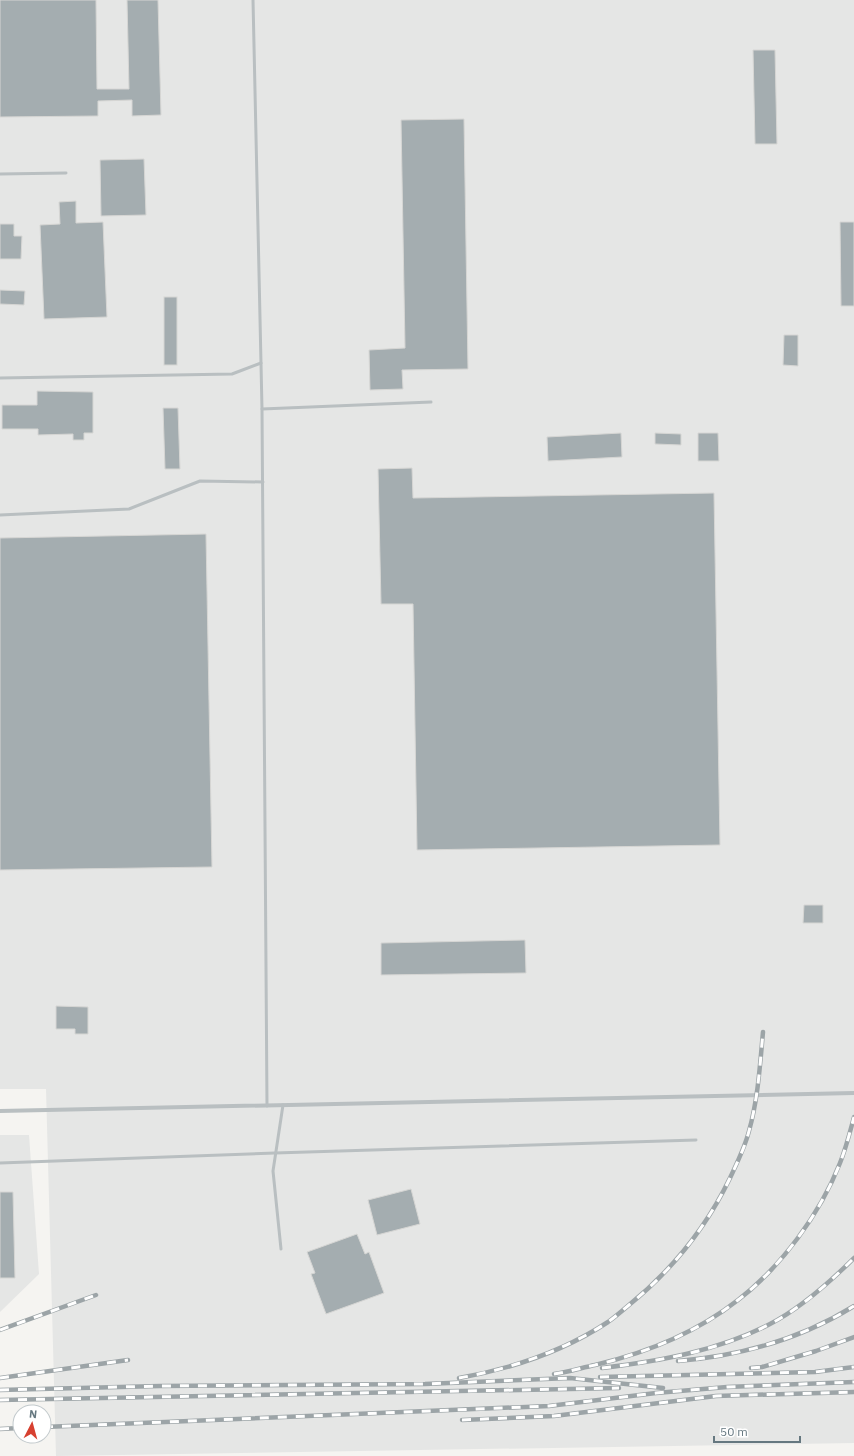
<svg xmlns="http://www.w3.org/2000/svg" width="854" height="1456" font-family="'IBM Plex Sans',sans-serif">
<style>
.built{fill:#e5e6e5}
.building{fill:#a4adb0;stroke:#d6d6d4}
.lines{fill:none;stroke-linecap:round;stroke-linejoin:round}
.service{stroke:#b9bfc1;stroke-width:3}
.minor{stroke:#b9bfc1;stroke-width:4}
.rail-casing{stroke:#9ca4a7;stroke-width:4.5}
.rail{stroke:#fff;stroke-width:3;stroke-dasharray:9;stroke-linecap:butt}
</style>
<rect width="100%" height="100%" fill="#f5f4f1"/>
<!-- built -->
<g class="built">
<path d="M0,0H854V1443L56,1456L46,1089H0Z"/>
<path d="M0,1135H29L39,1274L0,1312Z"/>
</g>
<!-- building -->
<g class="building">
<path d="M0,0H96L97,89H129L127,0H158L161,115L132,116V100L98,101V116L0,117Z"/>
<path d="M753,50H775L777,144H755Z"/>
<path d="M464,119L468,369L402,370L403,389L370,390L369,350L405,348L401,120Z"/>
<path d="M144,159L146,215L101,216L100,160Z"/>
<path d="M76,201V223L103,222L107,317L44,319L40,225L60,224L59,202Z"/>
<path d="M840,222H854V306H841Z"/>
<path d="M0,224H14V236H22L21,259H0Z"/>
<path d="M0,290L25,291L24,305L0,304Z"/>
<rect x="164" y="297" width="13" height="68"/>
<path d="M784,335H798V366L783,365Z"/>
<path d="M37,391L93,392V433H84V440H73V434L38,435V429H2V405H37Z"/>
<path d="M163,408H178L180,469H165Z"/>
<path d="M621,433L622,457L548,461L547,437Z"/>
<path d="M655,433L681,434V445L655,444Z"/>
<path d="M698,433H718L719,461H698Z"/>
<path d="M412,468L413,498L714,493L720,845L417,850L413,604H381L378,469Z"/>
<path d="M206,534L212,867L0,870V538Z"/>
<path d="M804,905H823V923H803Z"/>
<path d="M525,940L526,973L381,975V943Z"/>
<path d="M56,1006L88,1007V1034H75V1029H56Z"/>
<path d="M411,1189L420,1224L377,1235L368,1200Z"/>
<path d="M0,1192H13L15,1278H0Z"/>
<path d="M357,1234L365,1254L369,1252L384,1293L326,1314L311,1274L315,1273L307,1252Z"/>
</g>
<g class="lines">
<!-- service -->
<g class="service">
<path d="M253,0L262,409L267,1106"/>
<path d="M0,174L66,173"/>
<path d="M0,378L232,374L261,363"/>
<path d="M262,409L431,402"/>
<path d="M0,515L129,509L200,481L263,482"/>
<path d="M0,1163L275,1153L696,1140"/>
<path d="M281,1249L273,1171L283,1105"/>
</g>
<!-- minor -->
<path class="minor" d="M0,1111L854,1093"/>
<defs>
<g id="rail">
<path d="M0,1330L96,1295"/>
<path d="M678,1361C740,1356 801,1339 854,1306"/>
<path d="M602,1368C660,1361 718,1351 770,1324C801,1308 829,1283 854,1258"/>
<path d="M751,1368L762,1367L816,1351L854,1337"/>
<path d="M554,1374C568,1372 581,1368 595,1365C646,1353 696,1333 738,1300C781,1267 820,1214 840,1163C846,1148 850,1132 854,1117"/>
<path d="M600,1377L815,1372L854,1367"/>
<path d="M0,1378L128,1360"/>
<path d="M459,1378C510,1369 564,1351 608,1322C615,1317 622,1311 629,1305C672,1270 706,1228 730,1178C737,1163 745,1147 749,1131C758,1099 760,1065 763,1032"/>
<path d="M0,1390L160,1386L425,1384L570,1378L663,1388"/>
<path d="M0,1400L619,1388"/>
<path d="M462,1420L554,1416L716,1396L854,1392"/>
<path d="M44,1427L549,1406L656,1393L727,1387L854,1382"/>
<path d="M0,1429L20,1428"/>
</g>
</defs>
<!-- rail casing -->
<use href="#rail" class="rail-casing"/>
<!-- rail -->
<use href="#rail" class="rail"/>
</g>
<!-- north arrow -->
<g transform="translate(32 1424) rotate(6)"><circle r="19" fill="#ffffff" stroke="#c2c9cc"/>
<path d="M0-3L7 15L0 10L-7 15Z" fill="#d74030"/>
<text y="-6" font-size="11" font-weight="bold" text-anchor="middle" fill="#667880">N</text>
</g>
<!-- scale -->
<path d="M714 1436v6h86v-6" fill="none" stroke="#667880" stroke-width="2"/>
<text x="720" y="1436" font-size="12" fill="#667880" stroke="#ffffff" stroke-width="3" paint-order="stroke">50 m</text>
</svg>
